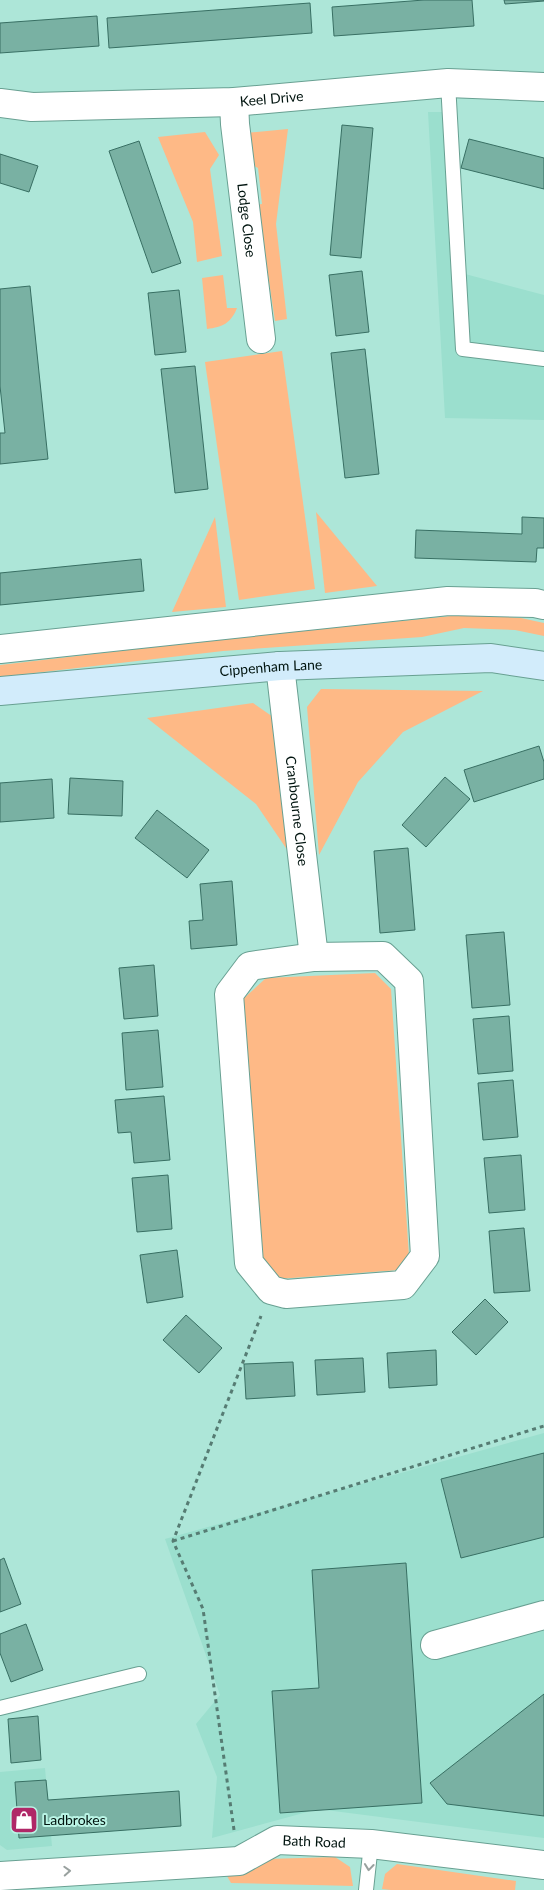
<svg xmlns="http://www.w3.org/2000/svg" width="544" height="1890" font-family="Lato,sans-serif">
<style>
.built{fill:#9bdfce}
.green{fill:#feb986}
.building{fill:#79b1a3;stroke:#386f63}
.lines{fill:none;stroke-linecap:round;stroke-linejoin:round}
.lane-casing{stroke:#68a092;stroke-width:16}
.street-casing{stroke:#68a092;stroke-width:30}
.secondary-casing{stroke:#68a092;stroke-width:30}
.path{stroke:#567c73;stroke-width:3;stroke-dasharray:4 4;stroke-linecap:butt}
.lane{stroke:#fff;stroke-width:14}
.street{stroke:#fff;stroke-width:28}
.secondary{stroke:#d2ecfb;stroke-width:28}
.oneway{stroke:#99a19f}
.labels{text-anchor:middle;stroke-width:4;stroke-linejoin:round;paint-order:stroke}
.street-label{font-size:14px;fill:#00140f;stroke:#baf4e5}
.poi-label{font-size:14px;fill:#00140f;stroke:#baf4e5;text-anchor:start}
</style>
<rect width="100%" height="100%" fill="#ade6d8"/>
<!-- built -->
<g class="built">
<path d="M428,112H448L454,271L544,295V420L445,418Z"/>
<path d="M544,1433V1838L318,1809L212,1838L217,1777L196,1724L220,1695L165,1539Z"/>
<path d="M45,1768L52,1846L7,1850L0,1845V1772Z"/>
</g>
<!-- green -->
<g class="green">
<path d="M288,129L276,224L287,319L275,321L261,229L242,207L262,204L258,168L237,157L245,133Z"/>
<path d="M205,132L219,155L210,169L222,256L197,262L193,222L158,137Z"/>
<path d="M223,275L227,308H237C231,323 223,327 207,329L202,278Z"/>
<path d="M282,351L315,589L239,600L205,362Z"/>
<path d="M316,512L377,586L325,593Z"/>
<path d="M215,517L226,607L172,612Z"/>
<path d="M471,614L521,618L544,623V636L515,630L464,628L422,637L223,651L0,677V665L222,639Z"/>
<path d="M321,689L483,691L403,732L358,782L319,855L307,707Z"/>
<path d="M253,703L276,719L290,854L256,804L147,718Z"/>
<path d="M375,973L391,989L409,1256L399,1270L278,1279L263,1263L242,1000L266,978Z"/>
<path d="M335,1857L350,1867L353,1886L231,1883L227,1876L267,1859Z"/>
<path d="M397,1864L516,1881L515,1890H391L382,1889L385,1874Z"/>
</g>
<!-- building -->
<g class="building">
<path d="M424,0H472L474,26L334,36L332,7Z"/>
<path d="M504,0H544V1L505,4Z"/>
<path d="M310,3L312,33L109,48L107,18Z"/>
<path d="M97,16L99,46L0,53V23Z"/>
<path d="M342,125L373,128L361,258L330,255Z"/>
<path d="M469,139L544,158V189L461,168Z"/>
<path d="M139,141L181,263L152,273L109,151Z"/>
<path d="M0,154L38,166L29,192L0,183Z"/>
<path d="M362,271L369,332L336,336L329,275Z"/>
<path d="M30,286L48,459L0,464V433H5L0,386V289Z"/>
<path d="M179,290L186,352L155,355L148,293Z"/>
<path d="M365,349L379,474L345,478L331,353Z"/>
<path d="M195,366L208,489L175,493L161,369Z"/>
<path d="M522,517L544,518V548H537L536,562L415,558L416,530L522,534Z"/>
<path d="M141,559L144,591L0,605V573Z"/>
<path d="M539,746L544,762V779L474,802L464,770Z"/>
<path d="M445,777L470,799L426,847L402,825Z"/>
<path d="M70,778L123,781L122,816L68,814Z"/>
<path d="M52,779L54,818L0,822V783Z"/>
<path d="M157,810L209,850L187,878L135,838Z"/>
<path d="M408,848L415,930L380,933L374,851Z"/>
<path d="M232,881L237,945L191,949L189,921L203,920L200,884Z"/>
<path d="M504,932L510,1005L472,1008L466,935Z"/>
<path d="M154,965L158,1016L124,1019L119,968Z"/>
<path d="M509,1016L513,1071L478,1074L473,1019Z"/>
<path d="M158,1030L163,1087L126,1090L122,1033Z"/>
<path d="M513,1080L518,1137L483,1140L478,1083Z"/>
<path d="M164,1096L170,1160L134,1163L131,1132L118,1133L115,1100Z"/>
<path d="M521,1155L525,1210L489,1213L484,1158Z"/>
<path d="M168,1175L172,1229L137,1232L132,1178Z"/>
<path d="M524,1228L530,1291L494,1293L489,1231Z"/>
<path d="M177,1250L183,1297L147,1303L140,1255Z"/>
<path d="M485,1299L508,1322L476,1355L452,1332Z"/>
<path d="M186,1315L222,1348L199,1373L163,1340Z"/>
<path d="M436,1350L437,1385L389,1388L387,1353Z"/>
<path d="M363,1358L365,1392L317,1395L315,1360Z"/>
<path d="M293,1362L295,1396L246,1399L244,1364Z"/>
<path d="M544,1453V1537L461,1558L441,1479Z"/>
<path d="M4,1558L21,1604L0,1612V1560Z"/>
<path d="M406,1563L422,1803L280,1813L272,1691L319,1688L312,1570Z"/>
<path d="M26,1624L43,1670L11,1682L0,1653V1634Z"/>
<path d="M544,1694V1816L447,1804L430,1783Z"/>
<path d="M38,1716L41,1760L11,1763L8,1719Z"/>
<path d="M46,1780L48,1800L179,1791L181,1826L19,1838L15,1782Z"/>
</g>
<g class="lines">
<defs>
<g id="lane">
<path d="M448,83L463,349L544,359"/>
<path d="M0,1708L139,1674"/>
<path d="M366,1890L371,1844"/>
</g>
<g id="street">
<path id="s1" d="M234,102L235,124L261,339"/>
<path id="s2" d="M0,103L32,107L234,102L448,83L544,87"/>
<path d="M0,649L448,601L535,603L544,605"/>
<path id="s3" d="M280,666L314,957"/>
<path d="M383,956L409,981L425,1256L403,1285L286,1294L271,1290L249,1263L229,994L250,966L314,957Z"/>
<path d="M435,1645L544,1615"/>
<path id="s4" d="M0,1876L239,1861L277,1840L371,1844L544,1865"/>
</g>
<g id="secondary">
<path id="s5" d="M0,691L280,666L491,658L544,666"/>
</g>
</defs>
<!-- lane casing -->
<use href="#lane" class="lane-casing"/>
<!-- street casing -->
<use href="#street" class="street-casing"/>
<!-- secondary casing -->
<use href="#secondary" class="secondary-casing"/>
<!-- path -->
<g class="path">
<path d="M173,1541L544,1426"/>
<path d="M234,1830L203,1609L173,1541L261,1316"/>
</g>
<!-- lane -->
<use href="#lane" class="lane"/>
<!-- street -->
<use href="#street" class="street"/>
<!-- secondary -->
<use href="#secondary" class="secondary"/>
</g>
<!-- one-way arrows -->
<defs><path id="oneway-chevron" d="M-2-3.5L2.5 0L-2 3.5" fill="none" stroke-width="1.6" stroke-linecap="round" stroke-linejoin="round" transform="scale(1.25)"/></defs>
<g class="oneway">
<use href="#oneway-chevron" transform="translate(369 1867) rotate(96)"/>
<use href="#oneway-chevron" transform="translate(67 1871) rotate(-3)"/>
</g>
<!-- icons -->
<defs>
<symbol id="shop-square" viewBox="-11 -11 22 22"><rect x="-9" y="-9" width="18" height="18" rx="4" fill="#b02767" stroke="#baf4e5"/><path d="M-5-2.5h2.3a2.7 3.5 0 0 1 5.4 0H5L5.5 6h-11ZM-1.5-2.5h3a1.5 2.3 0 0 0-3 0Z" fill="#fff"/></symbol>
</defs>
<g fill-rule="evenodd">
<use href="#shop-square" x="8" y="1804" width="32" height="32"/>
</g>
<g class="labels">
<!-- street labels -->
<g class="street-label">
<text dy="5" stroke="none"><textPath href="#s2" startOffset="272">Keel Drive</textPath></text>
<text dy="5" stroke="none"><textPath href="#s1" startOffset="119">Lodge Close</textPath></text>
<text dy="5" stroke="none"><textPath href="#s5" startOffset="272">Cippenham Lane</textPath></text>
<text dy="5" stroke="none"><textPath href="#s3" startOffset="146">Cranbourne Close</textPath></text>
<text dy="5" stroke="none"><textPath href="#s4" startOffset="320">Bath Road</textPath></text>
</g>
<!-- poi labels -->
<g class="poi-label">
<text x="43" y="1825">Ladbrokes</text>
</g>
</g>
</svg>
